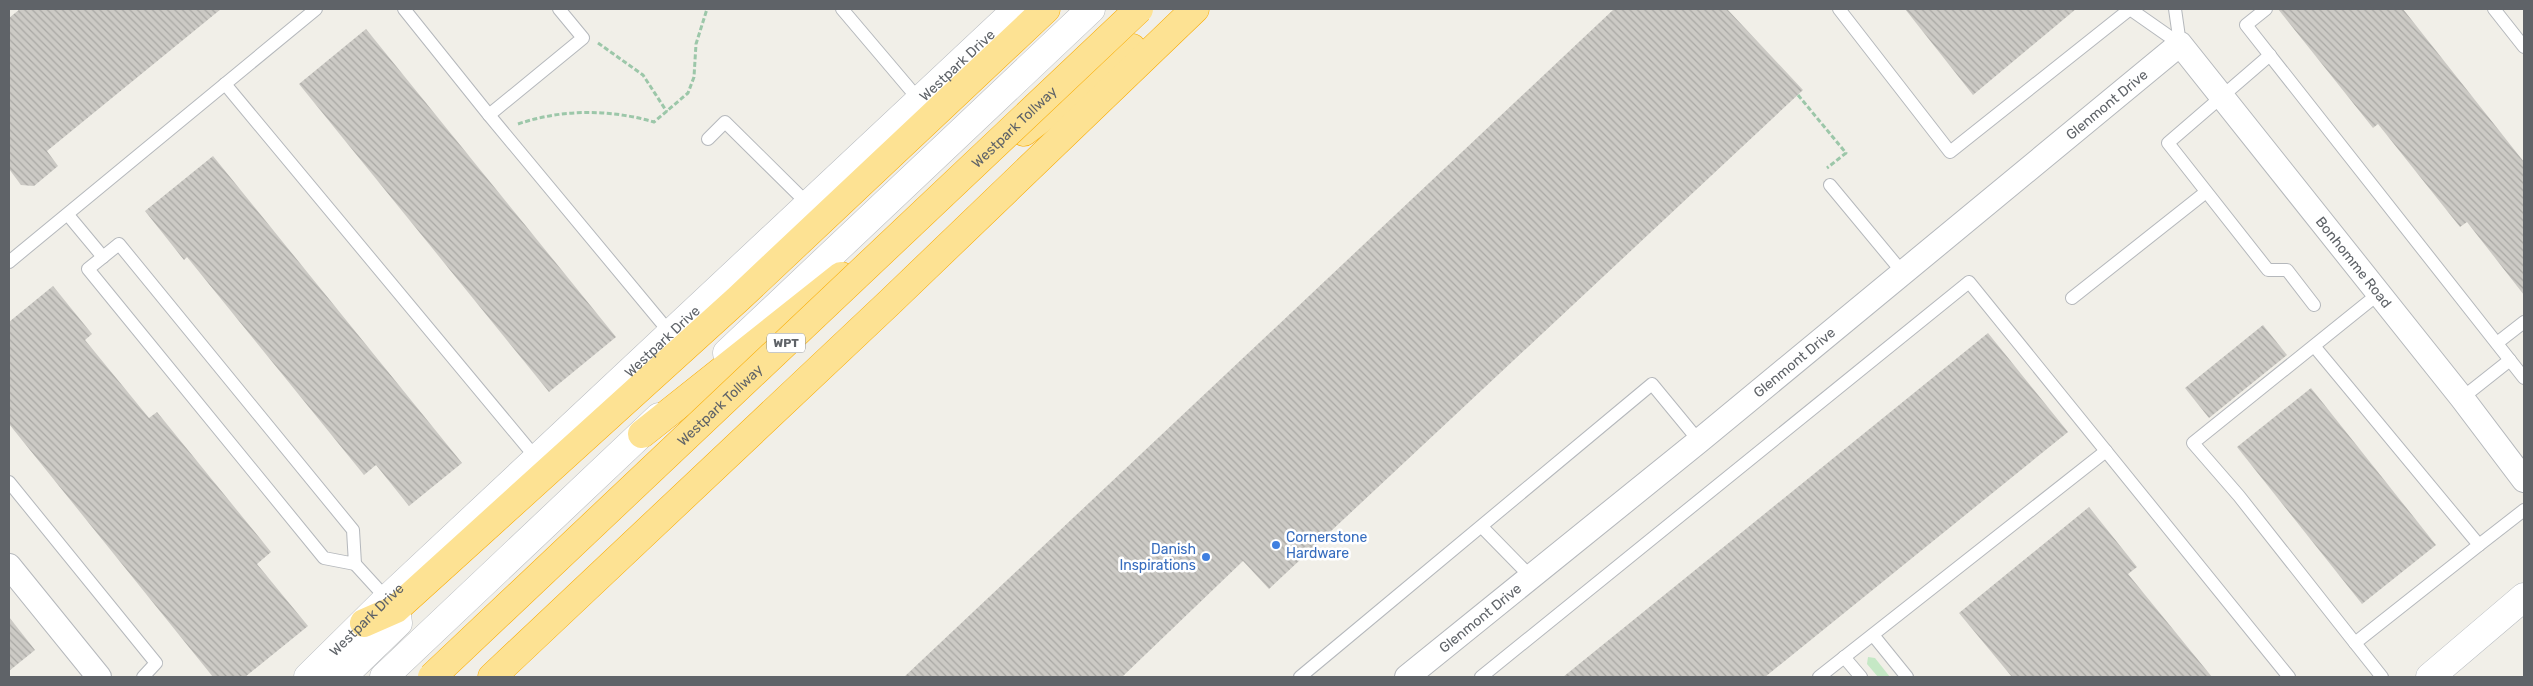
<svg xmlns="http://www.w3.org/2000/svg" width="2533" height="686" font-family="Rubik,sans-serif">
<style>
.green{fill:#c5e8c5}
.building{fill:url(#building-back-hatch)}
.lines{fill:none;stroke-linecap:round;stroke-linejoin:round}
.service-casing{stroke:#b5b8bc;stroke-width:14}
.minor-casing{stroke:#b5b8bc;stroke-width:26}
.secondary-casing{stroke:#b6babf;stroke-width:29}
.motorway-casing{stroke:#f9ab00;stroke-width:29}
.path{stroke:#9cc7a9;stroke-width:3;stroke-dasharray:5 2.5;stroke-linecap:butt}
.service{stroke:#fff;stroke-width:12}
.minor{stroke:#fff;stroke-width:24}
.secondary{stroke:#fff;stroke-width:28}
.motorway{stroke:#fde293;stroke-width:28}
.motorway-bridge-casing{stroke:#f9ab00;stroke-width:29;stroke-linecap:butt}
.motorway-bridge{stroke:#fde293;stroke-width:28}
.shop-dot{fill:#3f7fe0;stroke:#fff;stroke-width:2}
.labels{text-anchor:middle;stroke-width:5;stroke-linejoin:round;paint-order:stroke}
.shield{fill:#fff;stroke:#8f9295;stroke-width:1}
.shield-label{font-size:12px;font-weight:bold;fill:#5f6368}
.street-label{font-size:14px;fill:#5f6368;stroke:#fff}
.shop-label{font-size:14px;fill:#366cbe;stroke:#fff;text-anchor:start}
</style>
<defs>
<pattern id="building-back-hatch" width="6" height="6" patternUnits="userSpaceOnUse" patternTransform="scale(1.25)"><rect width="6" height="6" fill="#cccac5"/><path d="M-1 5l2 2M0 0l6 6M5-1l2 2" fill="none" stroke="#a9a8a4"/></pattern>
</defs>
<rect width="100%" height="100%" fill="#f1efe8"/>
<!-- green -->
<path class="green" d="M1868,657L1875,658L1890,677H1878L1867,664Z"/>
<!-- building -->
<g class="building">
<path d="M20,9H221L47,151L58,166L34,186L21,185L9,169V18Z"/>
<path d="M1614,9H1727L1803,90L1269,589L1243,561L1122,677H904Z"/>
<path d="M1905,9H2076L1973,95Z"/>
<path d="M2278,9H2403L2524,162V295L2467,222L2460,227L2378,124L2373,128Z"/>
<path d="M366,29L616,337L549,392L299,84Z"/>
<path d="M213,156L462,463L409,506L376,465L364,475L187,257L184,260L145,211Z"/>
<path d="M53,286L92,334L85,340L149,418L157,412L271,552L257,564L308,626L245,677H213L9,424V322Z"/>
<path d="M2263,325L2287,355L2209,418L2185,388Z"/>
<path d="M1988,333L2068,432L1765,677H1563Z"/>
<path d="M2311,388L2436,545L2362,604L2237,447Z"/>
<path d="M2089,507L2137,567L2128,574L2212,677H2012L1959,613Z"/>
<path d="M9,617L35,650L9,671Z"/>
</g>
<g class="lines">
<defs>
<g id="service">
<path d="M404,9L489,115L671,334"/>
<path d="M842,9L920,101"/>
<path d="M1839,9L1950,152L2130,9"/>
<path d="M2130,9L2180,44"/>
<path d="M2175,9L2180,44"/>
<path d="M2266,9L2246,25L2524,378"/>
<path d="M2494,9L2524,47"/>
<path d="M2270,55L2168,143L2268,270H2287L2314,305"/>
<path d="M225,84L537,459"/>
<path d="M489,115L583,38L559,9"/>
<path d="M708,139L725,122L809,205"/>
<path d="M1830,185L1903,273"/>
<path d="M68,215L103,257"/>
<path d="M119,244L353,530L355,564L324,558L88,269Z"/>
<path d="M9,262L316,9"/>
<path d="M2072,298L2206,192"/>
<path d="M2497,343L2524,322"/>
<path d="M2314,346L2479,545L2355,643L2239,496L2193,443L2377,295"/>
<path d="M2462,398L2510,360"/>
<path d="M9,482L156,663L143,677"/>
<path d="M1482,527L1531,577"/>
<path d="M2479,545L2524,510"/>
<path d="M355,564L387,599"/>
<path d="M1873,635L1907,677"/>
<path d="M2355,643L2382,677"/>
<path d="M1844,657L1861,677"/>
<path d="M1300,677L1652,384L1699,441"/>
<path d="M1481,677L1969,282L2289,677"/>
<path d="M1819,677L2106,451"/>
</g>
<g id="minor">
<path d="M9,566L99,677"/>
<path id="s1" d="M1407,677L1699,441L2180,44L2462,398L2524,480"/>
</g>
<g id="secondary">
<path d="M727,353L1091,9"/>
<path id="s2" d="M308,677L387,599L1017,9"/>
<path d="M342,677L398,623L396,609L387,599"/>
<path d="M384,677L659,417"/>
<path d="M2430,677L2524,597"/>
</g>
<g id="motorway">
<path d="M1024,132L1132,48"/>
<path d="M642,434L841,276"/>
<path d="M364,623L396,609L738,299L1046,9"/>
<path d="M492,677L890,302L1195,9"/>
</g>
</defs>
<!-- service casing -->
<use href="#service" class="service-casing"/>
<!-- minor casing -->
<use href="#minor" class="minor-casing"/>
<!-- secondary casing -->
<use href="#secondary" class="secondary-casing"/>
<!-- motorway casing -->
<use href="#motorway" class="motorway-casing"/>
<!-- path -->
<g class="path">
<path d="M598,43L643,75L667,112"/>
<path d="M1798,95L1846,153L1827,168"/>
<path d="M518,124C562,109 610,109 654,122L688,93L694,77L696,44L707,9"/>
</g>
<!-- service -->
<use href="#service" class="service"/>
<!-- minor -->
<use href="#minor" class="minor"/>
<!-- secondary -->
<use href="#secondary" class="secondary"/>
<!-- motorway -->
<use href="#motorway" class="motorway"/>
<defs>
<g id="motorway-bridge">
<path id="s3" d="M432,677L1139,9"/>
</g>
</defs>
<!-- motorway-bridge casing -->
<use href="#motorway-bridge" class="motorway-bridge-casing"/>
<!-- motorway-bridge -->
<use href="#motorway-bridge" class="motorway-bridge"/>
</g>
<!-- markers -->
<g class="shop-dot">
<circle cx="1276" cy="545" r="5"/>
<circle cx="1206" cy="557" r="5"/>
</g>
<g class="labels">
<!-- shield labels -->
<rect class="shield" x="767" y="333.5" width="38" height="19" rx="4"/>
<g class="shield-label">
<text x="786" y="347">WPT</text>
</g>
<!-- street labels -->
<g class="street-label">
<text dy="5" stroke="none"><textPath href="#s2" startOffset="892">Westpark Drive</textPath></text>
<text dy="5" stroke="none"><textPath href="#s1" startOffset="904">Glenmont Drive</textPath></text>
<text dy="5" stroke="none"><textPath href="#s3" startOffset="801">Westpark Tollway</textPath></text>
<text dy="5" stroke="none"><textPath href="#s1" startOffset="1278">Bonhomme Road</textPath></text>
<text dy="5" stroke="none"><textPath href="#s2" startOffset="488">Westpark Drive</textPath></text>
<text dy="5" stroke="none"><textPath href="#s1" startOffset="499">Glenmont Drive</textPath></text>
<text dy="5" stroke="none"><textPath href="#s3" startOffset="396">Westpark Tollway</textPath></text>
<text dy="5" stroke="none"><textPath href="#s1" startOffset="94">Glenmont Drive</textPath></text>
<text dy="5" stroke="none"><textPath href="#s2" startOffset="82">Westpark Drive</textPath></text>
</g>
<!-- shop labels -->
<g class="shop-label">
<text x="1286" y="542">Cornerstone<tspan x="1286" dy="16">Hardware</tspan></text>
<text x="1196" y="554" text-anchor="end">Danish<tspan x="1196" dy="16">Inspirations</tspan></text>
</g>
</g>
<!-- border -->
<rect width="2533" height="686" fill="none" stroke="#5f6368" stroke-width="20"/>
</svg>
